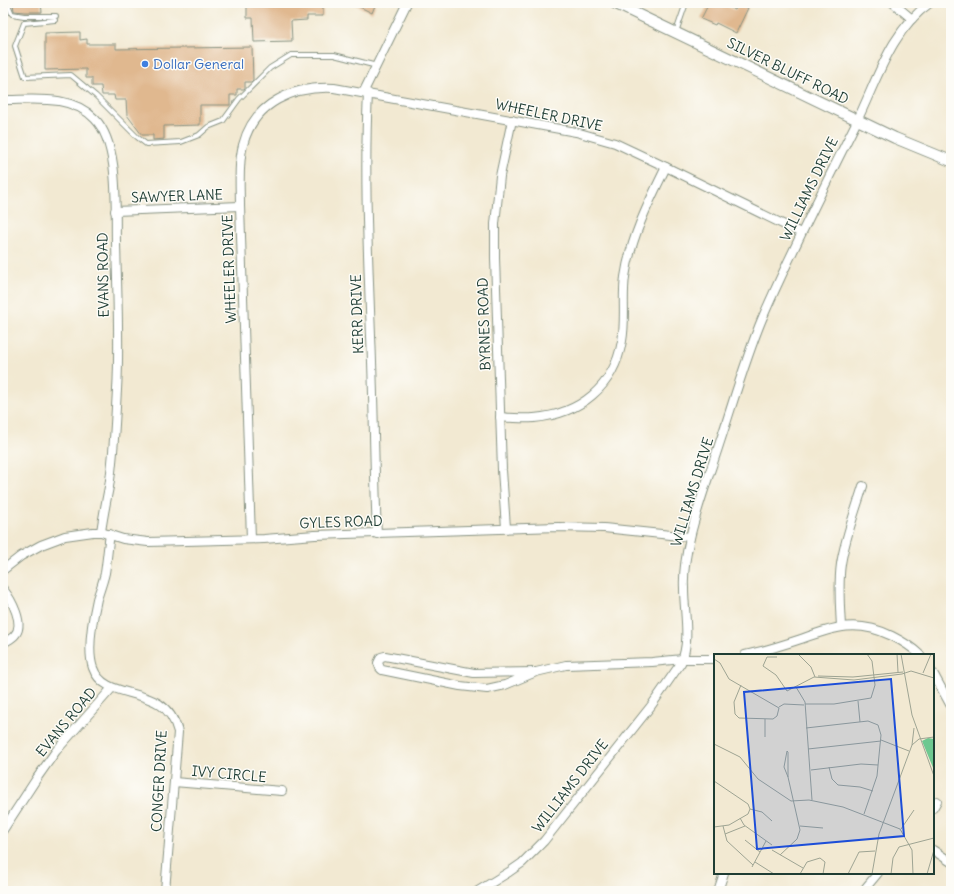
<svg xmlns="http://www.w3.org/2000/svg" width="954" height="894" font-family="Delius,sans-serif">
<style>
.building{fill:#e0b88f}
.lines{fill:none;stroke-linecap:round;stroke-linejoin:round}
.service-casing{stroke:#889383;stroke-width:6}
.minor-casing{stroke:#889383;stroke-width:10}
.tertiary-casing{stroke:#889383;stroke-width:12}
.service{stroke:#fff;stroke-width:4}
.minor{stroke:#fff;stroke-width:8}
.tertiary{stroke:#fff;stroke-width:10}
.shop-dot{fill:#3f7fe0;stroke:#fdfcf7;stroke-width:1.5}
.labels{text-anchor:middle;stroke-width:3;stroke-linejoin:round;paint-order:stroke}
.shop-label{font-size:14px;fill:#366cbe;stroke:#fdfcf7;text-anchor:start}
.street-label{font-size:14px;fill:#1f3d34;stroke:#fdfcf7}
.inset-road{fill:none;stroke:#9ea493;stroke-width:1}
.view{fill:#1d4ed8;fill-opacity:0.15;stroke:#1d4ed8;stroke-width:2}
.inset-edge{fill:none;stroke:#1f3d34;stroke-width:2}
</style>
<rect width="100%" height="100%" fill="#fdfcf7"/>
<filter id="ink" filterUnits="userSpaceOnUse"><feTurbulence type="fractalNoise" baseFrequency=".025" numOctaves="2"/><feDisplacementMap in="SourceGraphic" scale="8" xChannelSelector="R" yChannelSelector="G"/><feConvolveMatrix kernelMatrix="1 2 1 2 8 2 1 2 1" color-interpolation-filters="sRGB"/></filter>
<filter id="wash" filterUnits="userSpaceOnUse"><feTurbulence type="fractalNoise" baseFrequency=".012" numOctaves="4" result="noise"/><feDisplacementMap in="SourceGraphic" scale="16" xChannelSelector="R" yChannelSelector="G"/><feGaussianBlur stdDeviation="0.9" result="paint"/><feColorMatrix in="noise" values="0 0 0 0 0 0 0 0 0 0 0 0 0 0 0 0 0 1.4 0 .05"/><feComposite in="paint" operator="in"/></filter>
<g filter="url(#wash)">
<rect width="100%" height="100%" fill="#f2e9d2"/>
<g id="blocks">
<!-- building -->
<g class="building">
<path d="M13,3H41L42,12H24L14,11Z"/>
<path d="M247,3H323V16H307V20L291,21L292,41L254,42L253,18H247Z"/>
<path d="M352,3H376L372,13Z"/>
<path d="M709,3H721L735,10L738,3L748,8L736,33L716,23L715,25L701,19Z"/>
<path d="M80,32V40L87,39V44H116V49L252,47L253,80L251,82H245V88L244,89H237V95H230V105H200V125L164,126V139L153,140V135H142L127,115L126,100H115L114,95H102L101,86H92V78H86V69L45,70V33Z"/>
</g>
</g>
</g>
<g filter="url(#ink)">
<use href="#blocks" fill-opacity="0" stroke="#889383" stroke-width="1"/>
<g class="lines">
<defs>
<g id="service">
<path d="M9,3V7L12,14L24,16H56"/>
<path d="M55,20L24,23L15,46L25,77L71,75L96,96L137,137L146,144L181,142L199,135L208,127L223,121L239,99L270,68L291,55H334L377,66"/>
<path d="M676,32L686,3"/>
</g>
<g id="minor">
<path d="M893,3L912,19"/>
<path d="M363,93L407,3"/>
<path d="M368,93C364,174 368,255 371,336C374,402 374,468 377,534"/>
<path d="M3,100C34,100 71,94 95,119C120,145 115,207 116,242C117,291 120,341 117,390C115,422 114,455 109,487C106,502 103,517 101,532"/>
<path d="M115,211L240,206"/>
<path d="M500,417C511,418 523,419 534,418C580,414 614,387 622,341C626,320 622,298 625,277C631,237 649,202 666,167"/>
<path d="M506,528L502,470L495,258V224L500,176L512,120"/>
<path d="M110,534C108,547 107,560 105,573C103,582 100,590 97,599C93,617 87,651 93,668C106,705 165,680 178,732L165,891"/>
<path d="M251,539L240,206C240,187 238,164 243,145C254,102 294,86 334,88L576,132L615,143L666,167L801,233"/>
<path d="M3,570L21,556L41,545L65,536L93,532H101L123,539L148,542L264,539L315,535L558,527L604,528L690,537"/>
<path d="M3,589C11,599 26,625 14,636C11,639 7,641 3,643"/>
<path d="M841,627C840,606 838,585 841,564C845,538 855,512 863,486"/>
<path d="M745,655C764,651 783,645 801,639C835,627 857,619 892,636C902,641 912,647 920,655"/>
<path d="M385,656L474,673L536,672L505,685L487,689L460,686L382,670L380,668L378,663L381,657Z"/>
<path d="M536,672L566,665L652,662L683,659H715"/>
<path d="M933,673L951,706"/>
<path d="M174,782L282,791"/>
<path d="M933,808L937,801"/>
<path d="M3,830L37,778L56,751L112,688"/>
<path d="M933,850L951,862"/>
<path d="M478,891L509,872L522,863L544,841L651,706L681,663C691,640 684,613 684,588C683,571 686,555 690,538C697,507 709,476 719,445C733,403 745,360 762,319C791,252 824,187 857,121C877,80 891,30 930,3"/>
<path d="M718,891L724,873"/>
<path d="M863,891L878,873"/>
</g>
<path id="tertiary" d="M614,3L895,138L951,161"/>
</defs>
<!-- service casing -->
<use href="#service" class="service-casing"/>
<!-- minor casing -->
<use href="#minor" class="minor-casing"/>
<!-- tertiary casing -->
<use href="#tertiary" class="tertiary-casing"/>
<!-- service -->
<use href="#service" class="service"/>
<!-- minor -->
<use href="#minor" class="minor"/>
<!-- tertiary -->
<use href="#tertiary" class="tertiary"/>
</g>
</g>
<!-- markers -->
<circle class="shop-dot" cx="145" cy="64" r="4"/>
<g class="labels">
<!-- shop labels -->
<g class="shop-label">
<text x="153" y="69">Dollar General</text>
</g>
<!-- street labels -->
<g class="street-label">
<text transform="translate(788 71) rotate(26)" y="5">SILVER BLUFF ROAD</text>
<text transform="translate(549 115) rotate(12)" y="5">WHEELER DRIVE</text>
<text transform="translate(809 189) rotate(-64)" y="5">WILLIAMS DRIVE</text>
<text transform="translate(177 196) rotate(-2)" y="5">SAWYER LANE</text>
<text transform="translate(229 269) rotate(-92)" y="5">WHEELER DRIVE</text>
<text transform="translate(103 275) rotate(-91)" y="5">EVANS ROAD</text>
<text transform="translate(357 314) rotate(-92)" y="5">KERR DRIVE</text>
<text transform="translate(484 324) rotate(-92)" y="5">BYRNES ROAD</text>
<text transform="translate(692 492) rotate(-73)" y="5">WILLIAMS DRIVE</text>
<text transform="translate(341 522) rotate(-2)" y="5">GYLES ROAD</text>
<text transform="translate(66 722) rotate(-50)" y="5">EVANS ROAD</text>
<text transform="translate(229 774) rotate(5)" y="5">IVY CIRCLE</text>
<text transform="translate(159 781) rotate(-87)" y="5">CONGER DRIVE</text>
<text transform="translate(570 786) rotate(-52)" y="5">WILLIAMS DRIVE</text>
</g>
</g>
<!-- overview -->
<g transform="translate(714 654)">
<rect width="220" height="220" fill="#f2e9d2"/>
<path d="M214,84L220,85V116L208,87Z" fill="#6ec890"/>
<path class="inset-road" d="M84,0L97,13L101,23M119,0H137M183,0L184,18M187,0L198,61L220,122M63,3H53L49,12L62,21L73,37L100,23L140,26L188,20L197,17L220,24M0,5L6,9L15,25L65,54M209,19L217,0M104,22L139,23L189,18M27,31L20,48L21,60L25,64L59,65L63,62L65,54M82,33L91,48L98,146M144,47L146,68M91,50H120L157,44L161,31L158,7L153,0M65,53L70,50L90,51M51,65V83M92,74L154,67L164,71L167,81L163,122L150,160M167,86L195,97M0,90L26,103L44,125L77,147L95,146L129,153L186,175L198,196L199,220M198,91L200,74M94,95L167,87M73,97L74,98V123L70,113ZM115,113L118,125L124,131L146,133L159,137M97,116L147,110L164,111M0,127L34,150L36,155M36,155L48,158L58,167M26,164L30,171L58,191M9,172L13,187L39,211M86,172L109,174M0,173L15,171L34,160L36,155M187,175L200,156M11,180L31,172M31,186L46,198M58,196L89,214M66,201L83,185L86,176L74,123M41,208L60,220M38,213L52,187M86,220L93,208L106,204L111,208L109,220M134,220L145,198L161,197M158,220L165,180L198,91L205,85L220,83M177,220L179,204L185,193L220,184M213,220L220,196"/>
<path class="view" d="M177,25L190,182L43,195L30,38Z"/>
<rect width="220" height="220" class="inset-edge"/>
</g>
<!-- margin -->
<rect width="954" height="894" fill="none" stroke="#fdfcf7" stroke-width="16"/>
</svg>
